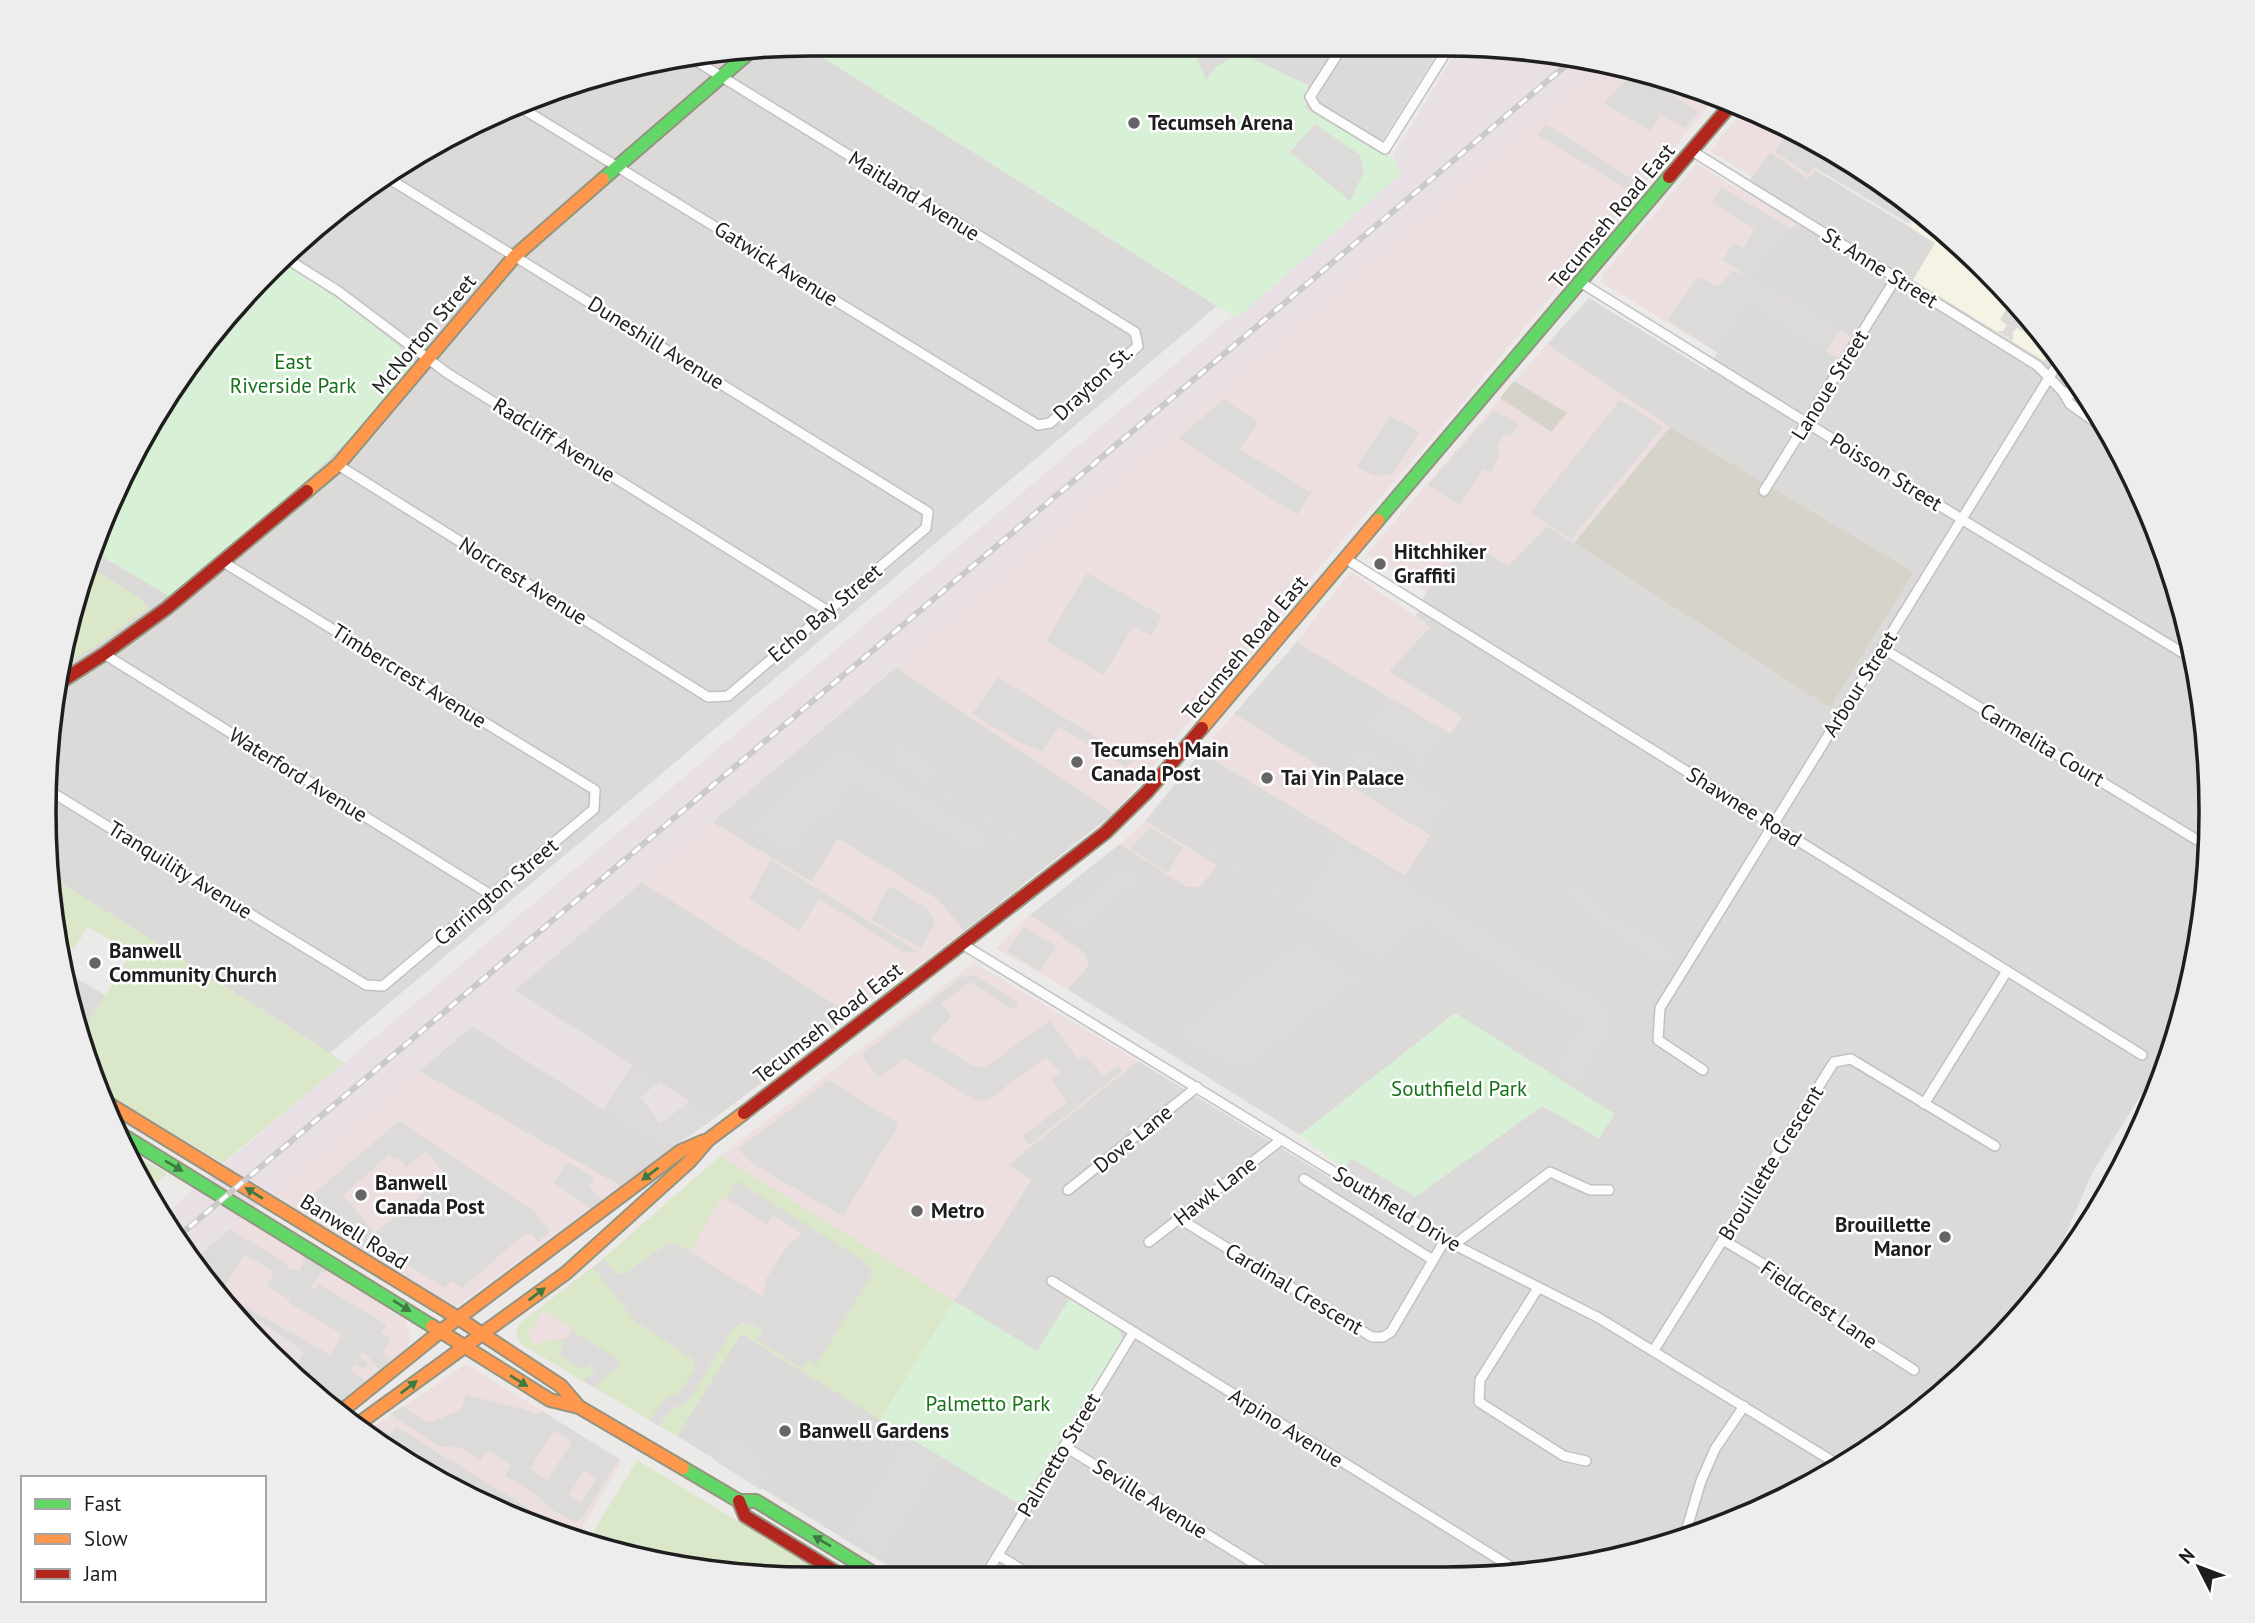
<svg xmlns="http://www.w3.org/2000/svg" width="2255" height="1623" font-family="'PT Sans',sans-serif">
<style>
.residential{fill:#dbdad9}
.commercial{fill:#eddfdf}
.industrial{fill:#e9e0e6}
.education{fill:#f5f3e4}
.construction{fill:#d5d3ca}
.grass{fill:#dbe7c9}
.park{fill:#d8f0d6}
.parking{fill:#dcdbda;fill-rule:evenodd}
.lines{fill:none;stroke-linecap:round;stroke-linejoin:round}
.street-casing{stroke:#c2c1c0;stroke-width:12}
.fast-casing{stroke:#949481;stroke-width:16}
.slow-casing{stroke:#949481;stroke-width:16}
.jam-casing{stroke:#949481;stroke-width:16}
.street{stroke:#fcfcfc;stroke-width:9}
.fast{stroke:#63d668;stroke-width:12}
.slow{stroke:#ff974d;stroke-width:12}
.jam{stroke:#b3261e;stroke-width:12}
.rail-casing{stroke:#cacac9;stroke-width:6}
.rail{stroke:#fff;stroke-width:3.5;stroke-dasharray:10;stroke-linecap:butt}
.oneway{fill:#407a43}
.poi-dot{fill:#666565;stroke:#fff;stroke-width:2.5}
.labels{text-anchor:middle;stroke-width:5;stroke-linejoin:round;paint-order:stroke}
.poi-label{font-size:21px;font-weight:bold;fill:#1e1e1e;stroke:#fff;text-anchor:start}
.street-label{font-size:21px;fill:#1e1e1e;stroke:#fff}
.park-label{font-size:21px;fill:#167318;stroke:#fff}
.rim{fill:none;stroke:#1e1e1e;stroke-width:3.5}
</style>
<rect width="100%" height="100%" fill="#eceae8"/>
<!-- residential -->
<g class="residential">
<path d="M1241,44H1443L1377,149L1306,109L1236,50Z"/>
<path d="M803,45L1217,306L330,1053L50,876V711L84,565L91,550L170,596L344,303L283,263L385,173L517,102L612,70Z"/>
<path d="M1770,152L1808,178L1815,170L1936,243L1914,280L2044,360L2052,348L2109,428L2171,565L2205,712L2210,862L2185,1011L2172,1045L2092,1173L2041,1292L1949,1389L1783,1500L1643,1553L1544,1573L906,1577L677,1436L741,1333L1021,1505L1037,1352L954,1301L1031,1180L1007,1165L1138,1061L1399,1220L1415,1197L1542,1106L1599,1138L1614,1114L1455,1013L1300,1135L1067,989L1089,965L1083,952L1030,915L1120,844L1187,887L1216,865L1145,821L1201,752L1405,875L1429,835L1234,714L1297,642L1450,733L1462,718L1389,671L1430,627L1416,616L1426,592L1469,542L1547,526L1830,708L1914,572L1670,427L1547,344L1589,298L1706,370L1749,304L1838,358L1850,337L1749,277L1796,224L1742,190Z"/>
<path d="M896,667L1114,813L964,931L937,899L812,882L712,822Z"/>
<path d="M642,882L852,1015L715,1118L514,990Z"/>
<path d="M472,1026L669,1150L620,1186L419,1071Z"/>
</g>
<!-- commercial -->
<g class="commercial">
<path d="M1606,62L1717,96L1461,404L1255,642L1114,813L896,667Z"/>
<path d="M1746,107L1817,142L1832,151L1808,179L1770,152L1752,177L1710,151Z"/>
<path d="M1697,164L1796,224L1749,277L1851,338L1839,358L1749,304L1718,353L1601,282L1604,273Z"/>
<path d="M1547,344L1670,427L1574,543L1547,526L1508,566L1469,542L1426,592L1366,555Z"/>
<path d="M1350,572L1430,626L1389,671L1462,718L1449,733L1297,642Z"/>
<path d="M1234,714L1430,835L1406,875L1201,752Z"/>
<path d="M1145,821L1217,865L1200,887H1187L1120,844Z"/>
<path d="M712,822L812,882L838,838L937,899L964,931L852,1015L642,882Z"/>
<path d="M1030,915L1083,952L1089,965L1067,989L996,948Z"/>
<path d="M974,963L1138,1061L1008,1165L1031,1180L954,1301L888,1261L815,1380L740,1333L677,1436L521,1344L516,1334L519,1324L603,1259L720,1156Z"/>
<path d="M419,1071L620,1186L453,1309L270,1196Z"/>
<path d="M244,1218L405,1320L411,1336L407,1347L367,1382L330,1355L210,1286L191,1262Z"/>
<path d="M466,1364L622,1461L578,1535L591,1545L472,1500L364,1433Z"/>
</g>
<!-- industrial -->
<g class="industrial">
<path d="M1460,45L1594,59L1606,62L515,990L715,1118L669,1150L472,1026L191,1262L173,1238L162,1216L1401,174L1392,157Z"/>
<path d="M210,1286L330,1355L367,1382L332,1409L234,1317Z"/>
</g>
<!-- education -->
<path class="education" d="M1919,213L1949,234L2021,306L2052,348L2044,361L1913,280L1935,243L1910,227Z"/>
<!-- construction -->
<g class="construction">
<path d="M1514,381L1567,413L1551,432L1500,398Z"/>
<path d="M1670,427L1914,572L1830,708L1574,543Z"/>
</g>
<!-- grass -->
<g class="grass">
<path d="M85,564L139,597L148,608L106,639L60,668Z"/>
<path d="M50,876L330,1053L344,1063L223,1163L98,1089L82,1031L132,952L88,927L74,949L57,938L50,912Z"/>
<path d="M126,1149L167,1174L148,1190Z"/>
<path d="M720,1156L954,1301L880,1420L741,1333L677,1436L659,1426C672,1405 674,1412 690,1399L732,1330C745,1321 751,1324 764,1331L759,1340L803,1368L867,1263L738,1182L726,1199L722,1197L690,1251L681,1246L624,1274C612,1273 609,1268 603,1259Z"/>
<path d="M593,1267L635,1321L694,1360L695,1368L683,1387L678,1393L667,1397L649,1420L594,1387L621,1363L618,1359L572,1331L573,1328L543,1310L528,1334L532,1344L563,1339V1346L558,1355L591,1364L594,1369L593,1373L583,1381L521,1344L516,1334L519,1324Z"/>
<path d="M637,1460L830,1577L762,1578L613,1553L587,1542Z"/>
</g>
<!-- park -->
<g class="park">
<path d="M812,44H1241L1237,51L1308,85L1306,109L1392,157L1401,174L1237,318L803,45Z"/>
<path d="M283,263C330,294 378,324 418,365L365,424L291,495L169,596L91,550L123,472L234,306Z"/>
<path d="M1455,1013L1615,1114L1599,1138L1542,1106L1415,1197L1351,1158L1344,1169L1300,1135Z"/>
<path d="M1070,1298L1118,1328L1123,1339L1021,1505L880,1420L954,1301L1037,1351Z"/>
</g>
<!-- parking -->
<g class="parking">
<path d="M1175,44H1228L1233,57L1216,67L1206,80L1196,56Z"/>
<path d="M1635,71L1678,84L1671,95L1698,111L1685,128L1661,114L1650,131L1604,103Z"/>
<path d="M1315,124L1360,155L1364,172L1350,201L1290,152Z"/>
<path d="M1546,124L1634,180L1627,189L1538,135Z"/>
<path d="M1791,129L1832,151L1917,211L1908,223L1814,167L1808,174L1775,151Z"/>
<path d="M1721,187L1792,229L1749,277L1839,331L1827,351L1749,304L1718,353L1668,320L1698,277L1718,287L1732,271L1745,275L1723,260L1733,243L1744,248L1754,229L1713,202Z"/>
<path d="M2013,297L2048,343L2046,346L2017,328L2013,332V341L1997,331H2003L2007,325L2000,320Z"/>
<path d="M1224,399L1258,422L1240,449L1311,493L1297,515L1178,438Z"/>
<path d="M1620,400L1663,427L1571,539L1530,513Z"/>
<path d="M1494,410L1518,424L1510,437L1504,434L1497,446L1499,455L1491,473L1483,469L1460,505L1428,485Z"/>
<path d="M1390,416L1419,432L1393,474L1375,476L1357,467Z"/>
<path d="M1087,573L1162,616L1151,636L1134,626L1103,675L1046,641Z"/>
<path d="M998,677L1133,760L1127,767L1059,727L1042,751L1019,742L972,714Z"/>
<path d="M1386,697L1449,733L1420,772L1410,767L1416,758L1364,728L1377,706Z"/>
<path d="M899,739L942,766L934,782L1029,841L1023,849L885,761Z"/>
<path d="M1358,740L1454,800L1430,835L1335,776Z"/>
<path d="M840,743L993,836L974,856L856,785L833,816L815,824L793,858L743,827Z"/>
<path d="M1244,780L1613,1006L1608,1015L1618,1020L1579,1085L1552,1068L1579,1023L1452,943L1425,926L1381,964L1164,828L1169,822L1300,901L1334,845L1240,787Z"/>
<path d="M1150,828L1183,847L1168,873L1130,848Z"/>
<path d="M771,860L917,951L904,952L819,899L799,931L749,899Z"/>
<path d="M1123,864L1183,901L1180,910L1139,884L1079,934L1060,915Z"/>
<path d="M889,886L927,908L935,923L921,948L871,920Z"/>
<path d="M1574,886L1577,889L1585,886L1596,902L1677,950L1665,969L1584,918L1565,891Z"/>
<path d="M1024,927L1056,946L1039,971L1007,951Z"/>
<path d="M1301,938L1366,979L1241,1074L1182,1041L1178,1030Z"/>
<path d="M67,973L105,995L82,1031Z"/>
<path d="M974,975L1018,1002L1014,1010L970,982L941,1004L952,1016L930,1039L971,1065L984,1068L1050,1020L1078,1060L1086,1055L1103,1076L1118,1065L1122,1071L1029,1145L1023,1136L1067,1102L1051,1079L1060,1072L1046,1057L988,1100L976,1101L905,1058L878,1078L862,1054L962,977Z"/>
<path d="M632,1065L659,1082L640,1097L660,1123L690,1102L715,1118L669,1150L604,1109Z"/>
<path d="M829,1080L899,1124L843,1216L753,1164L738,1149Z"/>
<path d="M399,1121L535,1212L550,1232L538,1242L532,1234H525L462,1288L451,1281L445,1288L395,1257L398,1251L377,1248L368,1250L349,1238L312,1195ZM426,1151L446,1175L375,1233L343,1195L389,1155L395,1160L398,1157L407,1167Z"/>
<path d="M1351,1158L1415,1197L1408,1208L1344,1169Z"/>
<path d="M567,1162L594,1177L589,1187L602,1200L591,1208L554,1183Z"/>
<path d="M737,1181L868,1263L866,1266L874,1271L816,1365L809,1360L803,1369L758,1340L763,1331L751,1324L741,1323L732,1330L690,1399L683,1405L672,1408L659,1426L649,1420L667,1397L678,1393L683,1387L695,1368L694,1360L635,1321L593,1267L603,1259L616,1273L624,1274L670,1242L681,1246L761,1296L764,1295L766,1279L789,1243L801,1236V1233L773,1215L767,1225L726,1199Z"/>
<path d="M230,1229L285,1263L290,1270H300L305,1256L328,1271L321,1273L310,1287L314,1290L319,1284L387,1325L381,1332L391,1339L383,1352L391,1360L380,1370L363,1351L360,1357L368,1363L363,1369L355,1364L351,1370L367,1382L332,1409L313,1392L319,1382L295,1367L304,1352L256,1319L233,1316L219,1298L221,1292L210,1286L191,1262ZM244,1254L274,1272L267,1286L290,1300L289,1303L342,1334L331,1355L221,1293Z"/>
<path d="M572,1331L618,1359L621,1363L594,1387L583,1381L593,1373L594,1369L591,1364L583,1370L558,1355L563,1346V1339H567Z"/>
<path d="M466,1395L523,1409L536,1414L542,1411L619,1459L582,1519L575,1522L554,1511L530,1490L505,1476L511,1465L487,1450L480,1461L462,1448L439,1446L390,1414L403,1406L421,1419L431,1422L461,1410ZM554,1431L572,1442L547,1480L530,1469ZM584,1471L597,1478L581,1503L569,1495Z"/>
<path d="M375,1425L390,1434L397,1427L563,1530L560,1533L472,1500L366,1432Z"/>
<path d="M726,1429L760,1451L765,1459L760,1466L772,1475L761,1490L714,1460L718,1442Z"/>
<path d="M904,1436L945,1461L885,1560L844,1534Z"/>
</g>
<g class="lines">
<defs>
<g id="street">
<path d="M1344,44L1310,97L1316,107L1385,149L1451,44"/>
<path d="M515,104L1038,425L1050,423L1138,346L1135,332L693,59"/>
<path d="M1692,151L2038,366L2063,392L2070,404L2111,433"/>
<path d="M287,259L338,291L447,373L828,611"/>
<path d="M1580,282L1976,528L2193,659"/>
<path d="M2063,392L2078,394L2090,402"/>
<path d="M338,465L708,697L728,696L926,528L928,512L383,175"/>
<path d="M1764,491L1896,278"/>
<path d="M1346,559L2142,1055"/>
<path d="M1882,648L2202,843"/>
<path d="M104,654L491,895"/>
<path d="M50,791L366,985L383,986L594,809L595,790L223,562"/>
<path d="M962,944L1445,1240L1599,1318L1837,1464"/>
<path d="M1703,1070L1658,1040L1660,1008L2060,360"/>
<path d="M1924,1104L2007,971"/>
<path d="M1304,1179L1433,1260"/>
<path d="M1068,1190L1197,1087"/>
<path d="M1180,1219L1372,1337H1383L1391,1332L1445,1240"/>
<path d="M1723,1240L1775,1271L1831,1317L1914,1370"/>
<path d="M1149,1242L1281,1140"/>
<path d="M1454,1245L1550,1172L1590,1190H1609"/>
<path d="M1052,1281L1521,1573"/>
<path d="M1538,1288L1480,1380L1479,1402L1564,1456L1586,1461"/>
<path d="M1654,1350L1834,1062L1851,1059L1995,1146"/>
<path d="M1064,1446L1271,1574"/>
<path d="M1695,1533L1687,1528L1701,1481L1715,1449L1744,1406"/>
<path d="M998,1555L1032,1576"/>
<path d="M985,1576L1133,1333"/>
</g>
<g id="fast">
<path d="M603,179L750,52"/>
<path d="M1378,520L1669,177"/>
<path d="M116,1131L432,1326"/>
<path d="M683,1468L739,1501H756L880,1577"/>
</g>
<g id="slow">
<path d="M307,491L338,465L515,256L603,179"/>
<path d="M1202,728L1378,520"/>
<path d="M101,1099L458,1318L561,1386L579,1407"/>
<path d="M432,1326L550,1400L579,1407L683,1468"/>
<path d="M338,1414L441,1331L681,1151L704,1141"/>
<path d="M354,1427L566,1273L690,1161L708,1140L744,1113"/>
</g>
<g id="jam">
<path d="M1669,177L1734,101"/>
<path d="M56,685L104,654L167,608L307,491"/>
<path d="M744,1113L1105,833L1147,792L1202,728"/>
<path d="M739,1501L745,1516L844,1577"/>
</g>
</defs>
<!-- street casing -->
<use href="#street" class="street-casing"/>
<!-- fast casing -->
<use href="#fast" class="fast-casing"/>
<!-- slow casing -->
<use href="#slow" class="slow-casing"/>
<!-- jam casing -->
<use href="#jam" class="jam-casing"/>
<!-- street -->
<use href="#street" class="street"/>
<!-- fast -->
<use href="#fast" class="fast"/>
<!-- slow -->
<use href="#slow" class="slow"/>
<!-- jam -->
<use href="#jam" class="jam"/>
<defs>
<path id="rail" d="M174,1240L1576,57"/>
</defs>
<!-- rail casing -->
<use href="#rail" class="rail-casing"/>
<!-- rail -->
<use href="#rail" class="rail"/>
</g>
<!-- one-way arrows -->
<defs><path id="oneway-solid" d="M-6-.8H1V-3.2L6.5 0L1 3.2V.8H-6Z" transform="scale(1.75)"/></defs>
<g class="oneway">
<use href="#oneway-solid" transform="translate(174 1166) rotate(31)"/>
<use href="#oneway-solid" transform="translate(650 1174) rotate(143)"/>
<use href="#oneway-solid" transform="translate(254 1193) rotate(-148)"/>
<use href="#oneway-solid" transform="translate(537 1294) rotate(-37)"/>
<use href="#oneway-solid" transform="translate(402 1306) rotate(32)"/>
<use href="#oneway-solid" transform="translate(519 1381) rotate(32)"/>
<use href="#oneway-solid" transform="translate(409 1387) rotate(-38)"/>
<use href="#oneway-solid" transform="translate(822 1541) rotate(-149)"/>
</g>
<!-- markers -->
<g class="poi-dot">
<circle cx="1134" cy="123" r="7"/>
<circle cx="1380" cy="564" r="7"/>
<circle cx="1077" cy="762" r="7"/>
<circle cx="1267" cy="778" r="7"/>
<circle cx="95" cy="963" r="7"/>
<circle cx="361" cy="1195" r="7"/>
<circle cx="917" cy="1211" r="7"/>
<circle cx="1945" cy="1237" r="7"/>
<circle cx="785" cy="1431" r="7"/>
</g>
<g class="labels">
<!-- poi labels -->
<g class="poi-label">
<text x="1148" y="130">Tecumseh Arena</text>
<text x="1394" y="559">Hitchhiker<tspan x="1394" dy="24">Graffiti</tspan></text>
<text x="1091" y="757">Tecumseh Main<tspan x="1091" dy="24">Canada Post</tspan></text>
<text x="1281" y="785">Tai Yin Palace</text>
<text x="109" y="958">Banwell<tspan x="109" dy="24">Community Church</tspan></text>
<text x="375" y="1190">Banwell<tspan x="375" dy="24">Canada Post</tspan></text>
<text x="931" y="1218">Metro</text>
<text x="1931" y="1232" text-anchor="end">Brouillette<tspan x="1931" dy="24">Manor</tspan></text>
<text x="799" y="1438">Banwell Gardens</text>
</g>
<!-- street labels -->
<g class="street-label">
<text transform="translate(914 196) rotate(32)" y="7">Maitland Avenue</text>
<text transform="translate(1612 216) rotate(-50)" y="7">Tecumseh Road East</text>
<text transform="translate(776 264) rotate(32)" y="7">Gatwick Avenue</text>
<text transform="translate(1880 268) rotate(32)" y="7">St. Anne Street</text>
<text transform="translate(424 334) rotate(-50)" y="7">McNorton Street</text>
<text transform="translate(656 343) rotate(32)" y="7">Duneshill Avenue</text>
<text transform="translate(1093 383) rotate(-43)" y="7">Drayton St.</text>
<text transform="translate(1830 385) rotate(-58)" y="7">Lanoue Street</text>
<text transform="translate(554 440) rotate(32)" y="7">Radcliff Avenue</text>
<text transform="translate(1886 472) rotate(32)" y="7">Poisson Street</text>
<text transform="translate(523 581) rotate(32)" y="7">Norcrest Avenue</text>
<text transform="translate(825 613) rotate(-40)" y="7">Echo Bay Street</text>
<text transform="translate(1245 648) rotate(-50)" y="7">Tecumseh Road East</text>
<text transform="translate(409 676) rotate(32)" y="7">Timbercrest Avenue</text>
<text transform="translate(1860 684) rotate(-58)" y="7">Arbour Street</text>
<text transform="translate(2042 745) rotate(31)" y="7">Carmelita Court</text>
<text transform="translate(298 775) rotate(32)" y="7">Waterford Avenue</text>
<text transform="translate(1744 807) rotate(32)" y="7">Shawnee Road</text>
<text transform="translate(180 870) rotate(32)" y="7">Tranquility Avenue</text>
<text transform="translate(496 892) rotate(-40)" y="7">Carrington Street</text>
<text transform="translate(828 1023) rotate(-38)" y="7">Tecumseh Road East</text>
<text transform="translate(1133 1139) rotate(-39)" y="7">Dove Lane</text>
<text transform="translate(1771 1163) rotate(-58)" y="7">Brouillette Crescent</text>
<text transform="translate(1215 1191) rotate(-38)" y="7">Hawk Lane</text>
<text transform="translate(1397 1209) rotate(31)" y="7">Southfield Drive</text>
<text transform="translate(354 1232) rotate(32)" y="7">Banwell Road</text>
<text transform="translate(1294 1289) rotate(31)" y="7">Cardinal Crescent</text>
<text transform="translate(1819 1305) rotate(35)" y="7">Fieldcrest Lane</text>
<text transform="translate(1286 1428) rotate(32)" y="7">Arpino Avenue</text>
<text transform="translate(1059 1455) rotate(-59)" y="7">Palmetto Street</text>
<text transform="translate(1150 1499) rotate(32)" y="7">Seville Avenue</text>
</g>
<!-- park labels -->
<g class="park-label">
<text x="293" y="369">East<tspan x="293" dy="24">Riverside Park</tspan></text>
<text x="1459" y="1096">Southfield Park</text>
<text x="988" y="1411">Palmetto Park</text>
</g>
</g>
<!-- crop -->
<path d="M0 0H2255V1623H0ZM811 56H1444A755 755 0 0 1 2199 811V812A755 755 0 0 1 1444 1567H811A755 755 0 0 1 56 812V811A755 755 0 0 1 811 56Z" fill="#ededed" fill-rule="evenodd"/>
<path class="rim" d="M811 56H1444A755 755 0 0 1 2199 811V812A755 755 0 0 1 1444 1567H811A755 755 0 0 1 56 812V811A755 755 0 0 1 811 56Z"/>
<!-- legend -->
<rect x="21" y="1476" width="245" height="126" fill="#ffffff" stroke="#a5a5a5" stroke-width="2"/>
<rect x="35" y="1499" width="35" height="10" fill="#63d668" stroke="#a5a5a5" stroke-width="2"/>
<text x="84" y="1511" font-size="21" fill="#1e1e1e">Fast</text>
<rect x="35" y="1534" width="35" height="10" fill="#ff974d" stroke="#a5a5a5" stroke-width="2"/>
<text x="84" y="1546" font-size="21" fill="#1e1e1e">Slow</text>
<rect x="35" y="1569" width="35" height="10" fill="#b3261e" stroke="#a5a5a5" stroke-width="2"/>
<text x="84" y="1581" font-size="21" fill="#1e1e1e">Jam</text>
<!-- north arrow -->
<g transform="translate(2199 1567) rotate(312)" stroke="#ffffff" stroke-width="5" paint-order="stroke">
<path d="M0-5L12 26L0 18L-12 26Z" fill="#1e1e1e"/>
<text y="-10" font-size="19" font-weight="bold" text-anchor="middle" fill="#1e1e1e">N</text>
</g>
</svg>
